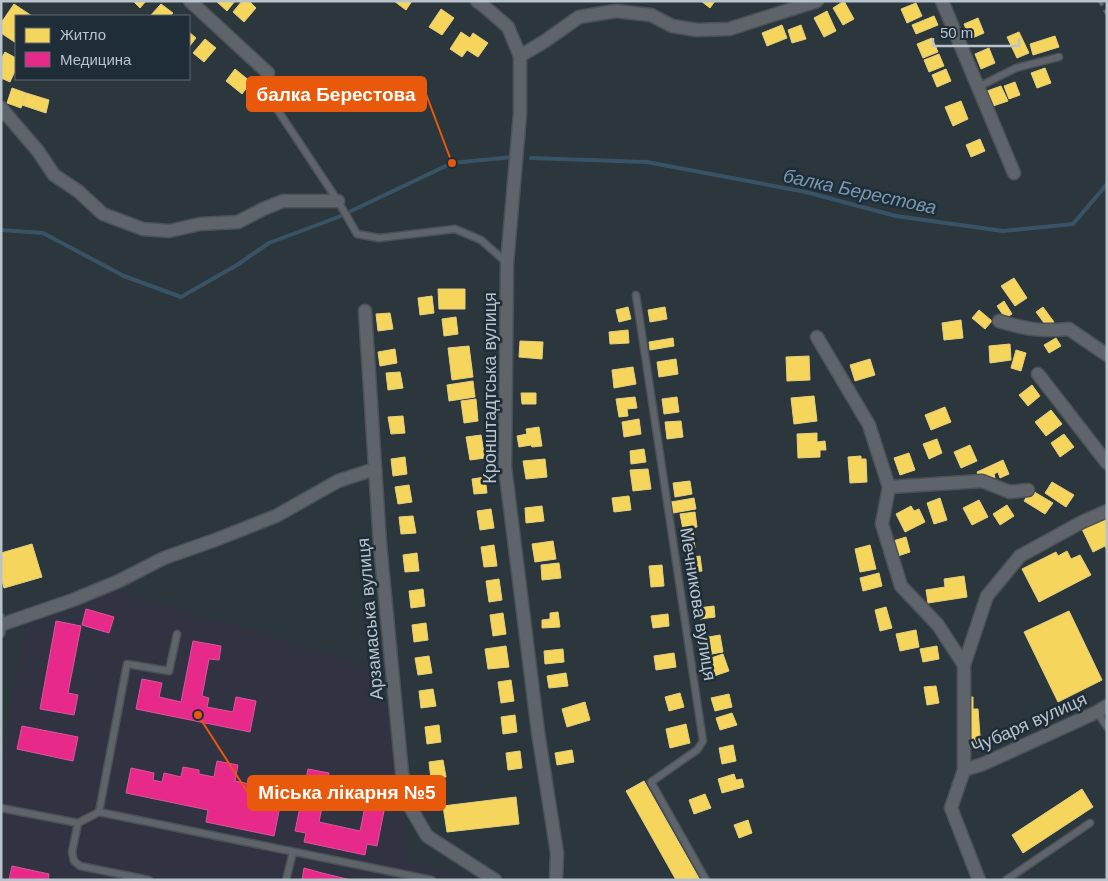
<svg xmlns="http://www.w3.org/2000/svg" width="1108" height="881" font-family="Arial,sans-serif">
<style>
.medical{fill:#323342}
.homes{fill:#f6d55c;stroke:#e3d07e}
.health{fill:#e7298a;stroke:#d9579e}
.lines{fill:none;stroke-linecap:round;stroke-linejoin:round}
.stream{stroke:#395366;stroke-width:4}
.lane-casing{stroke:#4b5257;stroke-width:9}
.street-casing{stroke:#4b5257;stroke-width:15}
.lane{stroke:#5e646a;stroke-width:6}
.street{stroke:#5e646a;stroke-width:12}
.rail{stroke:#61686e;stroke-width:4;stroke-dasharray:5 5;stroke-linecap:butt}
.labels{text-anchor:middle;stroke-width:5;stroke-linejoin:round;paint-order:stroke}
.street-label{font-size:18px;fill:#b8c3cc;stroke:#1f2d38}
.water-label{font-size:19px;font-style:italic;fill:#7898b0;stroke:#1f2d38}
.leader{fill:none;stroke:#e8590c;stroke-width:2}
.callout-dot{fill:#e8590c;stroke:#1f2d38;stroke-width:2}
.callout{fill:#e8590c;stroke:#e8590c;stroke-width:2}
.callout-label{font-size:19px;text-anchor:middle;font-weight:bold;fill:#fff}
</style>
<rect width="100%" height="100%" fill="#2c363d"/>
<!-- medical -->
<path class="medical" d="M114,589L377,668L401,771L409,861L487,880H1V762L26,621Z"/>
<!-- homes -->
<g class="homes">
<path d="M133,1H146L140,8Z"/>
<path d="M216,1H235L227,11Z"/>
<path d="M242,1H249L256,8L244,22L233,12Z"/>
<path d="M394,1H412L406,10Z"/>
<path d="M701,1H715L710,8Z"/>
<path d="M844,1L854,19L843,25L833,8Z"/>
<path d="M916,3L922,16L907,23L901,9Z"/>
<path d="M14,4L32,16H16V43L1,33V23Z"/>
<path d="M161,4L173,13L170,16H150Z"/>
<path d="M441,9L454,18L442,35L429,27Z"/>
<path d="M827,11L836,31L824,37L814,18Z"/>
<path d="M934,16L938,25L916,34L912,25Z"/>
<path d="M978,18L984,33L970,39L964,24Z"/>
<path d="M782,25L787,38L767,46L762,33Z"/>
<path d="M801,25L806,39L792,43L788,30Z"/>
<path d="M189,32L196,38L189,47Z"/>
<path d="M461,32L470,38L473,33L488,43L478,57L467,50L462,57L450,49Z"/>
<path d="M1019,32L1029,53L1017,58L1007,37Z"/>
<path d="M1055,36L1059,47L1033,55L1030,44Z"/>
<path d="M932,38L938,52L923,58L917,44Z"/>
<path d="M205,39L216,48L204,62L193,53Z"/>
<path d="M989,48L995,63L981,69L975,54Z"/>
<path d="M5,52L16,58V69L10,82L1,78V59Z"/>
<path d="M939,54L944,66L929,72L924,60Z"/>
<path d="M1045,68L1051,83L1037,88L1031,73Z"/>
<path d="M235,69L251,82L242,94L226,81Z"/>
<path d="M946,69L951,81L937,87L932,75Z"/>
<path d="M1015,82L1020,95L1009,99L1004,86Z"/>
<path d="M1001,86L1008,101L993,106L987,91Z"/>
<path d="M12,88L26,93L21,108L7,103Z"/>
<path d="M26,93L49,100L46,113L22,105Z"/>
<path d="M961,101L968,119L953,126L945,107Z"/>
<path d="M980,139L985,151L971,157L966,145Z"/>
<path d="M1014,278L1027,298L1015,306L1001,286Z"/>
<path d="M438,289H465V309H439Z"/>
<path d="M432,296L434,313L420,315L418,298Z"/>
<path d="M1004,301L1012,314L1005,318L997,306Z"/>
<path d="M628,307L631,319L619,322L616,310Z"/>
<path d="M665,307L667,319L650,322L648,310Z"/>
<path d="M1043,307L1054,322L1047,327L1036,312Z"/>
<path d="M979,310L992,321L985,329L972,318Z"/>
<path d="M390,313L393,329L378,331L376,314Z"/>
<path d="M456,317L458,334L444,336L442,319Z"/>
<path d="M961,320L963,338L944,340L942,323Z"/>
<path d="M628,330L629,343L610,344L609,332Z"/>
<path d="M673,338L674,346L650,350L649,342Z"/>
<path d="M1056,338L1061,346L1049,353L1044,345Z"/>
<path d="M520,341L543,342L542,359L519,357Z"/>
<path d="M1010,344L1011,360L990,363L989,346Z"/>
<path d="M469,346L473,377L452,380L448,348Z"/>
<path d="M395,349L397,363L380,366L378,352Z"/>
<path d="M1016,350L1026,353L1021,371L1011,368Z"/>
<path d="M809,356L810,380L787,381L786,357Z"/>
<path d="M676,359L678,374L659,377L657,362Z"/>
<path d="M870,359L875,375L855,381L850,365Z"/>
<path d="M633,367L636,384L614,388L612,370Z"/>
<path d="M400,372L403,388L388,390L386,373Z"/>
<path d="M473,381L475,397L449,401L447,385Z"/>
<path d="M1032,385L1040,396L1028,406L1019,395Z"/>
<path d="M521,393H536V404H522Z"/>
<path d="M814,396L817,421L794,424L791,398Z"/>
<path d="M635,397L637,408L627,409L628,416L619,417L616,399Z"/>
<path d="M677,397L679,412L664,414L662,399Z"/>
<path d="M476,399L478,421L464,423L461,401Z"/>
<path d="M945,407L951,422L931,430L925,415Z"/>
<path d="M1051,410L1062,424L1046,436L1035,422Z"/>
<path d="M403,416L405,433L391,434L388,417Z"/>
<path d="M639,419L641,434L624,437L622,422Z"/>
<path d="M681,421L683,437L667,439L665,422Z"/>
<path d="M539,427L542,446L532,447L531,445L519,447L517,436L527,434L526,429Z"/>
<path d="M817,433V442L825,441L826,450H820V457L798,458L797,434Z"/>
<path d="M1064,434L1074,447L1060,457L1051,443Z"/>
<path d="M481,435L485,458L470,460L466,437Z"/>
<path d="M937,439L942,453L929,459L923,444Z"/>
<path d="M970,445L977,461L961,468L954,452Z"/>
<path d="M644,449L646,462L631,464L630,451Z"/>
<path d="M909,453L915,470L900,475L894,458Z"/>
<path d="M861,456V459H866L867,482L850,483L848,457Z"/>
<path d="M405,457L407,474L393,476L391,459Z"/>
<path d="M545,459L547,477L526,479L523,461Z"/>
<path d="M1003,460L1009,474L1000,478L998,472L994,474L995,478L990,480L988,476L980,479L977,472Z"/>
<path d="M648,469L651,489L633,491L630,470Z"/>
<path d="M485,477L487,493L474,494L472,479Z"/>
<path d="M690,481L692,494L675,497L673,483Z"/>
<path d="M1052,482L1074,495L1066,507L1045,493Z"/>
<path d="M409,485L412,502L398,504L395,487Z"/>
<path d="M1031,490L1053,503L1045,514L1024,501Z"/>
<path d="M629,496L631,510L614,512L612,498Z"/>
<path d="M694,498L696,509L673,513L671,502Z"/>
<path d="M940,498L947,520L934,524L927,503Z"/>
<path d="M979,500L988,517L972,525L963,508Z"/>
<path d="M1007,505L1014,516L1000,525L993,514Z"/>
<path d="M542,506L544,521L526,523L525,508Z"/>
<path d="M911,506L914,511L919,509L925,522L905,532L896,514Z"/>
<path d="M491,509L494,528L480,530L477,511Z"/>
<path d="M695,512L697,527L683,529L680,514Z"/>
<path d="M413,516L416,533L401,534L399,517Z"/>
<path d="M1107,516V550L1105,546L1093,552L1082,529Z"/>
<path d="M693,531L695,548L683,550L680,532Z"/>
<path d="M906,537L910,552L898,556L893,541Z"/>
<path d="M553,541L556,559L535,562L532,544Z"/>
<path d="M32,544L42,577L4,588L1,577V553Z"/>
<path d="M494,545L497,566L484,567L481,547Z"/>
<path d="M870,545L876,569L860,572L855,549Z"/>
<path d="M1067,551L1071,559L1080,555L1091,575L1039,602L1022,569L1056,552L1058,556Z"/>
<path d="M417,553L419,571L405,572L403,555Z"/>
<path d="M700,556L702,571L687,573L685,558Z"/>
<path d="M559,563L561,578L542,580L541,565Z"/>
<path d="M662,565L664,586L651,587L649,566Z"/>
<path d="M879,573L882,586L863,591L860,578Z"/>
<path d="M964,576L967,597L928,603L926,590L945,587L944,579Z"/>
<path d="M499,579L502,600L489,602L486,581Z"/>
<path d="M423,589L425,606L411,608L409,591Z"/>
<path d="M714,606L715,617L700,619L698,608Z"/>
<path d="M886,607L892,628L880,631L875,610Z"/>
<path d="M1069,611L1102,680L1058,702L1024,632Z"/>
<path d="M558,612L560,627L542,628V620L550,619V613Z"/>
<path d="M503,613L506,634L493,636L490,615Z"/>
<path d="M668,614L669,626L653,628L651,616Z"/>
<path d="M426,623L428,640L414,642L412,625Z"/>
<path d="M916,630L919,647L900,651L896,634Z"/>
<path d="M720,635L723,652L700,656L697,639Z"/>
<path d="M506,646L509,667L488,669L485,649Z"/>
<path d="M937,646L939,659L923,662L920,649Z"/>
<path d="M563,649L564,662L545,664L544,651Z"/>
<path d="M674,653L676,667L656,670L654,656Z"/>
<path d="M723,654L729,671L708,678L702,661Z"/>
<path d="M429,656L432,673L418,675L415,658Z"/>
<path d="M566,673L568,686L549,688L547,676Z"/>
<path d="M511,680L514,701L501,703L498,682Z"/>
<path d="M936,686L939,703L927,705L924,687Z"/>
<path d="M433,689L436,706L421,708L419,691Z"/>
<path d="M680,693L684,707L669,711L665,697Z"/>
<path d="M729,694L732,707L715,711L711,698Z"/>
<path d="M970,697H973V709H978L981,749H972Z"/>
<path d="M585,702L590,720L567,727L562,709Z"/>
<path d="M732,713L737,725L720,730L716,718Z"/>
<path d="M515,715L517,732L503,734L501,717Z"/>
<path d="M686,724L690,743L670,748L666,729Z"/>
<path d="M439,725L441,742L427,744L425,727Z"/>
<path d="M733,745L736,761L722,764L719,748Z"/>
<path d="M572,750L574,762L557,765L555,753Z"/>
<path d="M520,751L522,768L508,770L506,753Z"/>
<path d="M443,760L446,777L431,779L429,762Z"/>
<path d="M734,774L736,780L742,779L744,787L722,793L718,779Z"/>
<path d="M644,781L700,880H676L626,791Z"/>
<path d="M1082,789L1093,807L1023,853L1012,835Z"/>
<path d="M705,794L711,808L694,814L689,800Z"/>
<path d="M516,797L519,824L447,832L443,806Z"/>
<path d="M748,820L752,833L739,838L734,825Z"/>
</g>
<!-- health -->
<g class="health">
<path d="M86,609L114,617L109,633L82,625Z"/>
<path d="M56,621L81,626L68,693L78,695L74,715L40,709Z"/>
<path d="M193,641L221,646L219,660L209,659L202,696L209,698L207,707L233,712L236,697L256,701L250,732L136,709L142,679L162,683L159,697L181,702Z"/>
<path d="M22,726L78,737L73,761L17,749Z"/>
<path d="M217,761L238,765L235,781L283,791L274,836L206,822L208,810L126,793L131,768L154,773L153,780L162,782L164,773L181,777L183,767L199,770V774L214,777Z"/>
<path d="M308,769L329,773L319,822L360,831L370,782L389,786L377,846L367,844L365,855L304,842L306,833L295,831Z"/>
<path d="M12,866L49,874L48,880H9Z"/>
<path d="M304,868L322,873L351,880H302Z"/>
</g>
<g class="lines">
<!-- stream -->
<g class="stream">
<path d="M531,158L647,162L806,192L896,216L1003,231L1073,224L1107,184"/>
<path d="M349,212L452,163L512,157"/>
<path d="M1,230L43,233L124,276L181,297L237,265L269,243L341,216"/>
</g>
<defs>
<g id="lane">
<path d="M268,73L269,97L338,201L357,234L379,238L455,229L481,240L506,262"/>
<path d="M978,87L1016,68L1059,57"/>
<path d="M636,295L703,741L697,750L651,782L706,880"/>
<path d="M1,617L3,624L1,634"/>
<path d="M1097,712L1107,727"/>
<path d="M1,808L78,823L99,812L127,664L169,671L177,634"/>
<path d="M99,812L432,880"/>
<path d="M78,823L72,852L74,861L80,866L149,880"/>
<path d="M286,880L293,852"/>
<path d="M1006,880L1090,823"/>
</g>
<g id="street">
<path d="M190,1L268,73"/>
<path d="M477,1L485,7L508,27L520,56V114L507,263L505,467L538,732L557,853L556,880"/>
<path d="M942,1L1014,173"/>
<path d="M520,56L545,41L579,17L616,11L651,15L672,26L697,30L729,29L817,1"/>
<path d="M1,108L38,151L54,175L78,191L103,214L143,229L169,231L200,224L238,222L263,209L283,201H338"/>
<path d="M365,311L380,544L402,773L410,807L427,836L495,880"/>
<path d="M999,321C1025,329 1043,332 1069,329L1107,355"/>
<path d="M817,337L869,425L889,487L882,524L901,586L938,625L964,665V770L951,808L979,880"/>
<path d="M1038,374L1107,463"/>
<path d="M889,487L982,481L1010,492L1028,490"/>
<path d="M3,624L73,600L119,581L164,558L215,540L276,516L338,481L375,469"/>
<path d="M964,665L987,596L1020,556L1082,522L1107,511"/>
<path d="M964,770L983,764L1097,712L1107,706"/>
</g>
</defs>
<!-- lane casing -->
<use href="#lane" class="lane-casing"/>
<!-- street casing -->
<use href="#street" class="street-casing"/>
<!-- lane -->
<use href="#lane" class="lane"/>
<!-- street -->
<use href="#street" class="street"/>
<!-- rail -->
<path class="rail" d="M1100,1L1107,14"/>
</g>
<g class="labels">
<!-- street labels -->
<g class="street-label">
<text transform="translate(490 388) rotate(-90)" y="6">Кронштадтська вулиця</text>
<text transform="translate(698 604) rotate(81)" y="6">Мечникова вулиця</text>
<text transform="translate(370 619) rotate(-95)" y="6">Арзамаська вулиця</text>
<text transform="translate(1029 723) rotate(-24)" y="6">Чубаря вулиця</text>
</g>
<!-- water labels -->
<g class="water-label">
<text transform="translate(860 191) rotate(12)" y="7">балка Берестова</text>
</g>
</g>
<!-- callouts -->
<path class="leader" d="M452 163L426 94M198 715L248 793"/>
<g class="callout-dot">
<circle cx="452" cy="163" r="5"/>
<circle cx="198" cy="715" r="5"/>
</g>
<g class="callout">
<rect x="247" y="77" width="179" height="34" rx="5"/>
<rect x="248" y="776" width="197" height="34" rx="5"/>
</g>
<g class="callout-label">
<text x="336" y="101">балка Берестова</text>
<text x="347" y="799">Міська лікарня №5</text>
</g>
<!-- border -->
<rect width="1108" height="881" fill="none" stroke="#b8c3cc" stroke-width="5"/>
<!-- legend -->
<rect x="15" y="15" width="175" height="65" fill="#1f2d38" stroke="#5c6973"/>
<rect x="25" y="28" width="25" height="15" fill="#f6d55c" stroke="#5c6973"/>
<text x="60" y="40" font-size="15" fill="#b8c3cc">Житло</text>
<rect x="25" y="52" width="25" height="15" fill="#e7298a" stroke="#5c6973"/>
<text x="60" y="65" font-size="15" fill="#b8c3cc">Медицина</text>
<!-- scale -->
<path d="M933 38v8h86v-8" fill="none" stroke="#b8c3cc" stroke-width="2.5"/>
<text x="940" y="38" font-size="15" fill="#b8c3cc" stroke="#1f2d38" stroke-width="4" paint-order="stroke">50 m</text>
</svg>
